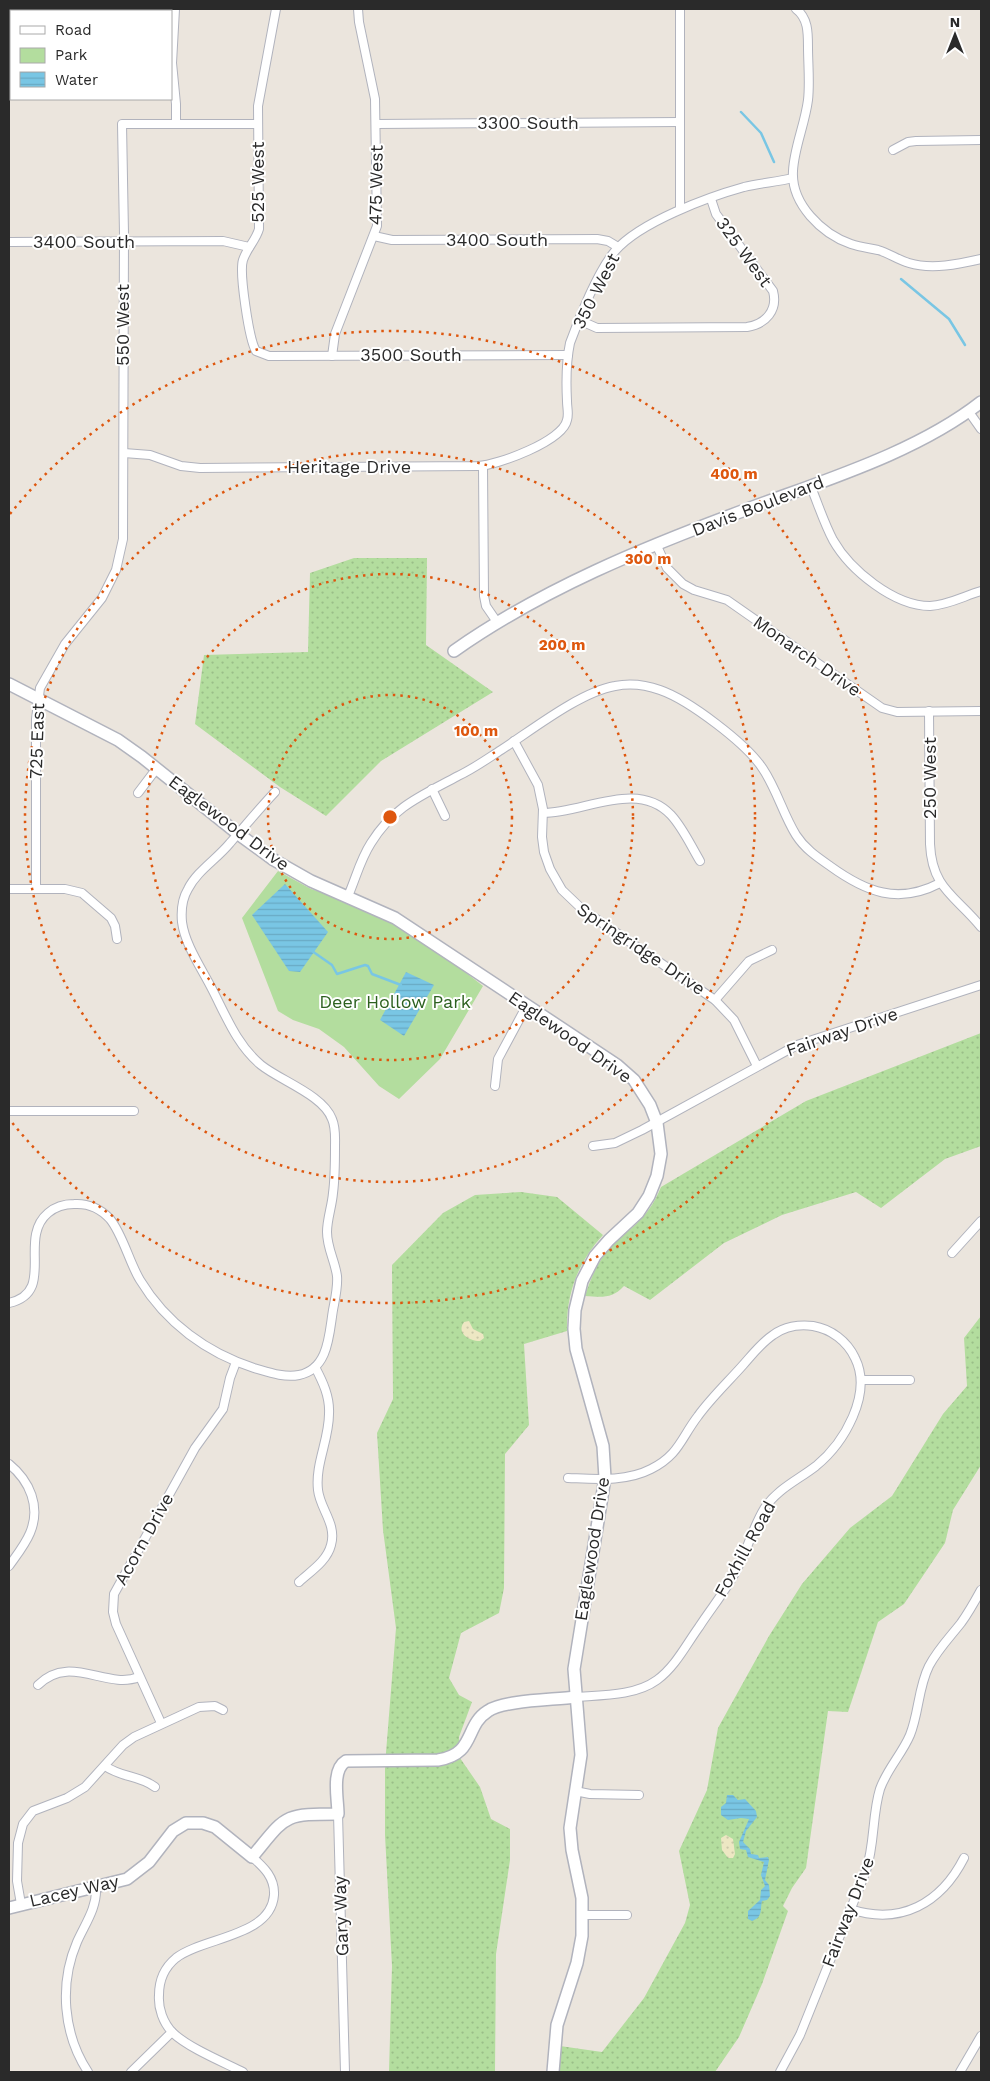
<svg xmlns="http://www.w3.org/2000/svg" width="990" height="2081" font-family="'Work Sans',sans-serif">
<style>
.grass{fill:url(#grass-dots)}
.sand{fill:url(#sand-dots)}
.park{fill:#b3dd9e}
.water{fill:url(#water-rules)}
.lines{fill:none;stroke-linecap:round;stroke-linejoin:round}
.stream{stroke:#79c6e4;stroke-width:2.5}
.street-casing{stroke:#b1b3bd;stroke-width:10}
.secondary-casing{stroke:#b1b3bd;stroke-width:14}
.street{stroke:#fff;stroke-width:8}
.secondary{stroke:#fff;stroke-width:11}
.ring{fill:none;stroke:#de570e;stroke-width:2.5;stroke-dasharray:2.5 5}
.labels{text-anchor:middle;stroke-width:4;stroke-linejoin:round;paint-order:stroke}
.street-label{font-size:18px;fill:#2a2a2a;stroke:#fff}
.park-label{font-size:18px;fill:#2d6120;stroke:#fff}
.centre{fill:#de570e;stroke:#fff;stroke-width:2.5}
.ring-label{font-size:15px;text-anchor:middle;font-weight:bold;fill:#de570e;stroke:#fff;stroke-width:4;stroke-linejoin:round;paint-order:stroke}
</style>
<defs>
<pattern id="grass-dots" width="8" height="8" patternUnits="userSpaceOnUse" patternTransform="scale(1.25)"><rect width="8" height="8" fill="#b3dd9e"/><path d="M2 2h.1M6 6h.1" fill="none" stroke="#9abe88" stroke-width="1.8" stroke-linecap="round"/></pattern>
<pattern id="sand-dots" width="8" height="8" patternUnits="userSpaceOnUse" patternTransform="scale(1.25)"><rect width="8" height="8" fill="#ede7c3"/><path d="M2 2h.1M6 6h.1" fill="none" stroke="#cbc6a8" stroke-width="1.8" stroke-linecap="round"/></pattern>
<pattern id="water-rules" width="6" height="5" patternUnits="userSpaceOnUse" patternTransform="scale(1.25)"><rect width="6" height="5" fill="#79c6e4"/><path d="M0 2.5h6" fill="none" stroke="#69aac4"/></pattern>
</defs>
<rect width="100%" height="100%" fill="#ebe5dd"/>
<!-- grass -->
<g class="grass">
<path d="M354,558H427L426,645L493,692L381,761L326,816L280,787L195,724L204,655L308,652L310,573Z"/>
<path d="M981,1033V1146L945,1159L881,1208L856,1192L782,1215L724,1243L650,1300L624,1286C612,1299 602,1297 585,1296C590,1280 597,1263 608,1250C631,1226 647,1221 661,1187L806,1101Z"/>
<path d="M521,1192L557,1197L603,1235C578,1262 566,1294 567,1331L524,1344L529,1425L505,1454L504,1588L499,1613L461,1633L449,1678L459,1695L472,1702L459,1737L460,1758L480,1787L491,1819L510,1829V1860L496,1954L495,2072H389L392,1966L385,1835V1765L396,1628L383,1530L377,1433L393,1399L392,1265L443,1213L475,1195Z"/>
<path d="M981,1316V1465L953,1510L945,1543L904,1604L878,1622L848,1712L828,1711L806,1868L792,1888L783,1906L788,1911L762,1984L739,2037L715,2072H560V2046L602,2052L644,1998L685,1923L690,1905L679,1851L707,1790L718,1728L769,1636L802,1584L850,1528L892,1496L943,1414L967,1386L964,1338Z"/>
</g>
<!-- sand -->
<g class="sand">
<path d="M469,1321L473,1329L483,1334L484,1338L480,1341C469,1341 456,1333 464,1322Z"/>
<path d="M726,1835L733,1839L735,1854L733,1858H728L722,1850L721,1838Z"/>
</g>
<!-- park -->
<path class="park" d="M278,871L311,889L345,900L394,923L433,947L483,986L440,1059L399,1099L379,1086L344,1047L319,1029L293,1020L278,1011L242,918Z"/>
<!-- water -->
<g class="water">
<path d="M285,884L328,932L300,972L289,971L252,915Z"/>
<path d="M406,972L434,985L404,1036L380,1020Z"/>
<path d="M727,1795H733L738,1800L745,1799L756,1811L757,1817L746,1831L743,1842L750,1849L751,1854L758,1855L759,1858L768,1857L769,1860L765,1880L769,1885L770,1896L767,1900L762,1901C760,1910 763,1917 752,1921L748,1919V1911L760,1900L761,1890L765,1886L761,1875L764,1862L748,1857L746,1850L740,1849L739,1842L749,1819L741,1818L728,1820L721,1815V1807L726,1803Z"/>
</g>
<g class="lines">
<!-- stream -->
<g class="stream">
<path d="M741,112L761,133L774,162"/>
<path d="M901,279L949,319L965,345"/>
<path d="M312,951L332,965L337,974L365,965L368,966L372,974L401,985"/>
</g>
<defs>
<g id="street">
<path d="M175,9L172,63L176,104V124"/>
<path d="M276,9L258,106L259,229C256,240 247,248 243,260C239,272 249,340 256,351L269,356L568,355"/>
<path d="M680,9V209"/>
<path d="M796,9C808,18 808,32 808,47C808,64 810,83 808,100C805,124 794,148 793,171C791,204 822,234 851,244C860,247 869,248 878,250C889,253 898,260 909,263C932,270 959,264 981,259"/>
<path d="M376,124L680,122"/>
<path d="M893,150L908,142L916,141L981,140"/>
<path d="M374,236L392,240L597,239L608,241L618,247"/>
<path d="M9,242L223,241L249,247"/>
<path d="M579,320L597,328L747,327C766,324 778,310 773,291L716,214L711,199"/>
<path d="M332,356L335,334L377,226L375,99L359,22L358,9"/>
<path d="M969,412L981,429"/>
<path d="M124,453L150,455L181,466L200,468L478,466C498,465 563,441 567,420C569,414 567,408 567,401C566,382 566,362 570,343C579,318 598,271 615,251C640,222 708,197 744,187C760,183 777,182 793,178"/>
<path d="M483,466L484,596L486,606L497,622"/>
<path d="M811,487C818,504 824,523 833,540C850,570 894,606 930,606C948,605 964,596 981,591"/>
<path d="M657,546L667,568L683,584L694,590L727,600L882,708L897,712L981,711"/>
<path d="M929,711L930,844C932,889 956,896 981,927"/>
<path d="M514,741L538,785L543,809L542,837L544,852L550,869L562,890L583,910L715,1000L734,1020L757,1066"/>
<path d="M432,789L445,816"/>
<path d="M138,793L157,768"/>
<path d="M543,813C584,813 637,779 671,815C683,828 691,846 700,861"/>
<path d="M9,889H65L82,893L111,918L115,926L117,939"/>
<path d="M36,889V719L40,688L65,644L102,598L116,570L123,539L124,234L122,124H258"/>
<path d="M348,896C356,878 360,860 371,843C394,806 421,796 458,776C473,769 487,759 501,750C532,730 580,692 615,686C630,683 646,685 660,690C689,700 747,744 763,769C777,790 783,814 796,835C805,849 817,857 830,866C866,892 898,905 940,883"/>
<path d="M715,1000L749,961L772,950"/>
<path d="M495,1086L498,1059L527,1005"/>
<path d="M9,1111H134"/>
<path d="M593,1146L615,1143L642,1130L797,1045L981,985"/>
<path d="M952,1253L981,1221"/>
<path d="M9,1303C57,1292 17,1239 48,1213C55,1207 65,1204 74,1204C88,1203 101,1209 110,1219C123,1235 129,1262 140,1280C166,1323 207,1353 254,1368C268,1372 284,1378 299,1375C329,1369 329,1334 333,1310C335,1299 338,1287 337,1276C335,1261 327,1248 327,1232C327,1219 332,1206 333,1193C335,1178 335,1162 335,1147C335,1138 336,1128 332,1119C323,1095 281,1081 261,1065C237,1045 226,1016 212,989C202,969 185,945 182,922C181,911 182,899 188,889C197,871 217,859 230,843C245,826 259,809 275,792"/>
<path d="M861,1380H910"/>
<path d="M9,1464C30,1481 41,1507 30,1533C25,1545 16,1556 9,1566"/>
<path d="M568,1478C595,1479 626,1482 651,1469C679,1455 681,1438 698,1416C711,1398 728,1382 743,1365C752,1355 761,1343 773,1335C784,1327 799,1324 813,1326C831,1329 847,1341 855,1358C873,1394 844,1443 816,1466C798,1480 777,1489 764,1509C753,1527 748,1548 738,1567C728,1588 712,1607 699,1627C686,1645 675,1667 657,1680C635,1696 602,1695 575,1697"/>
<path d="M299,1582C311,1571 327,1561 331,1545C337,1524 320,1509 318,1490C315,1464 329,1440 329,1414C330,1397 323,1382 315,1367"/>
<path d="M38,1685C70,1653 106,1690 139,1677"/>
<path d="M161,1723L116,1624L113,1612L114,1594L195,1448L223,1409L230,1378L236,1362"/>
<path d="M105,1766C122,1778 139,1775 155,1787"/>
<path d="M575,1791L590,1794L639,1795"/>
<path d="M338,1814L345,2072"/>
<path d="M21,1904L17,1881L18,1843L23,1824L33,1811L67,1798L85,1787L123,1745L134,1737L199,1707L215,1706L223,1710"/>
<path d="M850,1909C901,1926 941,1903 964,1858"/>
<path d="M583,1915H627"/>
<path d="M88,2072C63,2034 59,1984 77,1942C85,1924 97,1908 96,1888"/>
<path d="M131,2072L172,2032"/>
<path d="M243,2072C223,2062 189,2048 173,2033C163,2023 158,2008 159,1995C159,1980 165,1967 176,1958C203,1937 271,1937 274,1895C275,1878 264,1867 252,1857"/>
<path d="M780,2072L800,2035L866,1871C875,1843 872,1815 880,1789C887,1769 902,1754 910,1735C919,1713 918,1688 929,1666C938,1649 950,1637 961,1623C969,1612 975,1601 981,1590"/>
<path d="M960,2072L981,2036"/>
</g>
<g id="secondary">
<path d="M45,11L47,9"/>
<path d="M9,55L11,52"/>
<path d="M454,651C542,589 645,547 745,510C822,481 916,453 981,402"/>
<path d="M9,684L118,740L142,757L237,833L274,860L311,881L395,918L617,1065L634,1080L650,1105L657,1123L661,1154L657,1176L649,1196L638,1213L609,1240L595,1256L582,1281L575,1310L574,1329L576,1349L603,1446L605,1478L574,1669L581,1755L570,1828L572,1850L582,1898V1936L577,1963L557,2025L553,2072"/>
<path d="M9,1908L127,1879L149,1862L173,1831L186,1823H203L215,1827L252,1857C287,1815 282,1814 338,1814C338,1799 331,1770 346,1761L438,1760C476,1754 464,1726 488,1711C504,1700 554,1700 575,1697"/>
</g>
</defs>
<!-- street casing -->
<use href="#street" class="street-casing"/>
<!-- secondary casing -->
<use href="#secondary" class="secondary-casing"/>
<!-- street -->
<use href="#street" class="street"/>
<!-- secondary -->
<use href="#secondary" class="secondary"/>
</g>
<!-- distance rings -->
<g class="ring">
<circle cx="390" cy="817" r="122"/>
<circle cx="390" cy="817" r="243"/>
<circle cx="390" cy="817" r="365"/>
<path d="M10 514A486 486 0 1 1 10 1120"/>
</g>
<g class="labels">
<!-- street labels -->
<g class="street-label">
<text x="528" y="129">3300 South</text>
<text transform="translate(258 182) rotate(-90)" y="6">525 West</text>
<text transform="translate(376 185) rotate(-89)" y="6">475 West</text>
<text x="497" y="246">3400 South</text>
<text x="84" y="248">3400 South</text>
<text transform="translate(744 252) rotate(54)" y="6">325 West</text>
<text transform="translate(596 291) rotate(-63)" y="6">350 West</text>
<text transform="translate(123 325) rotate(-90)" y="6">550 West</text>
<text x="411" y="361">3500 South</text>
<text x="349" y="473">Heritage Drive</text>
<text transform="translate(758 506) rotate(-21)" y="6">Davis Boulevard</text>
<text transform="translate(807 656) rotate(35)" y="6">Monarch Drive</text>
<text transform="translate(37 741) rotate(-88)" y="6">725 East</text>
<text transform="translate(930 778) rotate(-90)" y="6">250 West</text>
<text transform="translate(229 823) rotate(37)" y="6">Eaglewood Drive</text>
<text transform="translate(641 949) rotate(34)" y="6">Springridge Drive</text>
<text transform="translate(842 1032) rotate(-19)" y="6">Fairway Drive</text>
<text transform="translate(570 1037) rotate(35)" y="6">Eaglewood Drive</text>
<text transform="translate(144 1539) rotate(-61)" y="6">Acorn Drive</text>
<text transform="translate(592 1549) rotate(-81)" y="6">Eaglewood Drive</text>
<text transform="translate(745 1549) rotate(-61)" y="6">Foxhill Road</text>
<text transform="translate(74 1891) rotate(-13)" y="6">Lacey Way</text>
<text transform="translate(848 1912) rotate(-69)" y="6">Fairway Drive</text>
<text transform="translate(341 1916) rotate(-92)" y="6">Gary Way</text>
</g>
<!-- park labels -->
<g class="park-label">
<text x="395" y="1008">Deer Hollow Park</text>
</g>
</g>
<circle cx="390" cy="817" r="8" class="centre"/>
<g class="ring-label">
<text x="734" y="479">400 m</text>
<text x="648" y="564">300 m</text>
<text x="562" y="650">200 m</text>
<text x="476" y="736">100 m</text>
</g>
<!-- border -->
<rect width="990" height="2081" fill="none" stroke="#2a2a2a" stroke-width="20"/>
<!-- legend -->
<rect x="10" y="10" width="162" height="90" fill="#ffffff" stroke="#aaaaaa"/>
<rect x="20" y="26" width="25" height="8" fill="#ffffff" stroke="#aaaaaa"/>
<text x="55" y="35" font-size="15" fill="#2a2a2a">Road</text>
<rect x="20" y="48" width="25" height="15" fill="#b3dd9e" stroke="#aaaaaa"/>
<text x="55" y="60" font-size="15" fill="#2a2a2a">Park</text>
<rect x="20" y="72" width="25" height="15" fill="url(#water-rules)" stroke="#aaaaaa"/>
<text x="55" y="85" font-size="15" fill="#2a2a2a">Water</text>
<!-- north arrow -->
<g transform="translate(955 35)" stroke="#ffffff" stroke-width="4" paint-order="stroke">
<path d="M0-4L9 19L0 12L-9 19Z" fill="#2a2a2a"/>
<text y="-8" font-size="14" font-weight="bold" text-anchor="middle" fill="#2a2a2a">N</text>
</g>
</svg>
